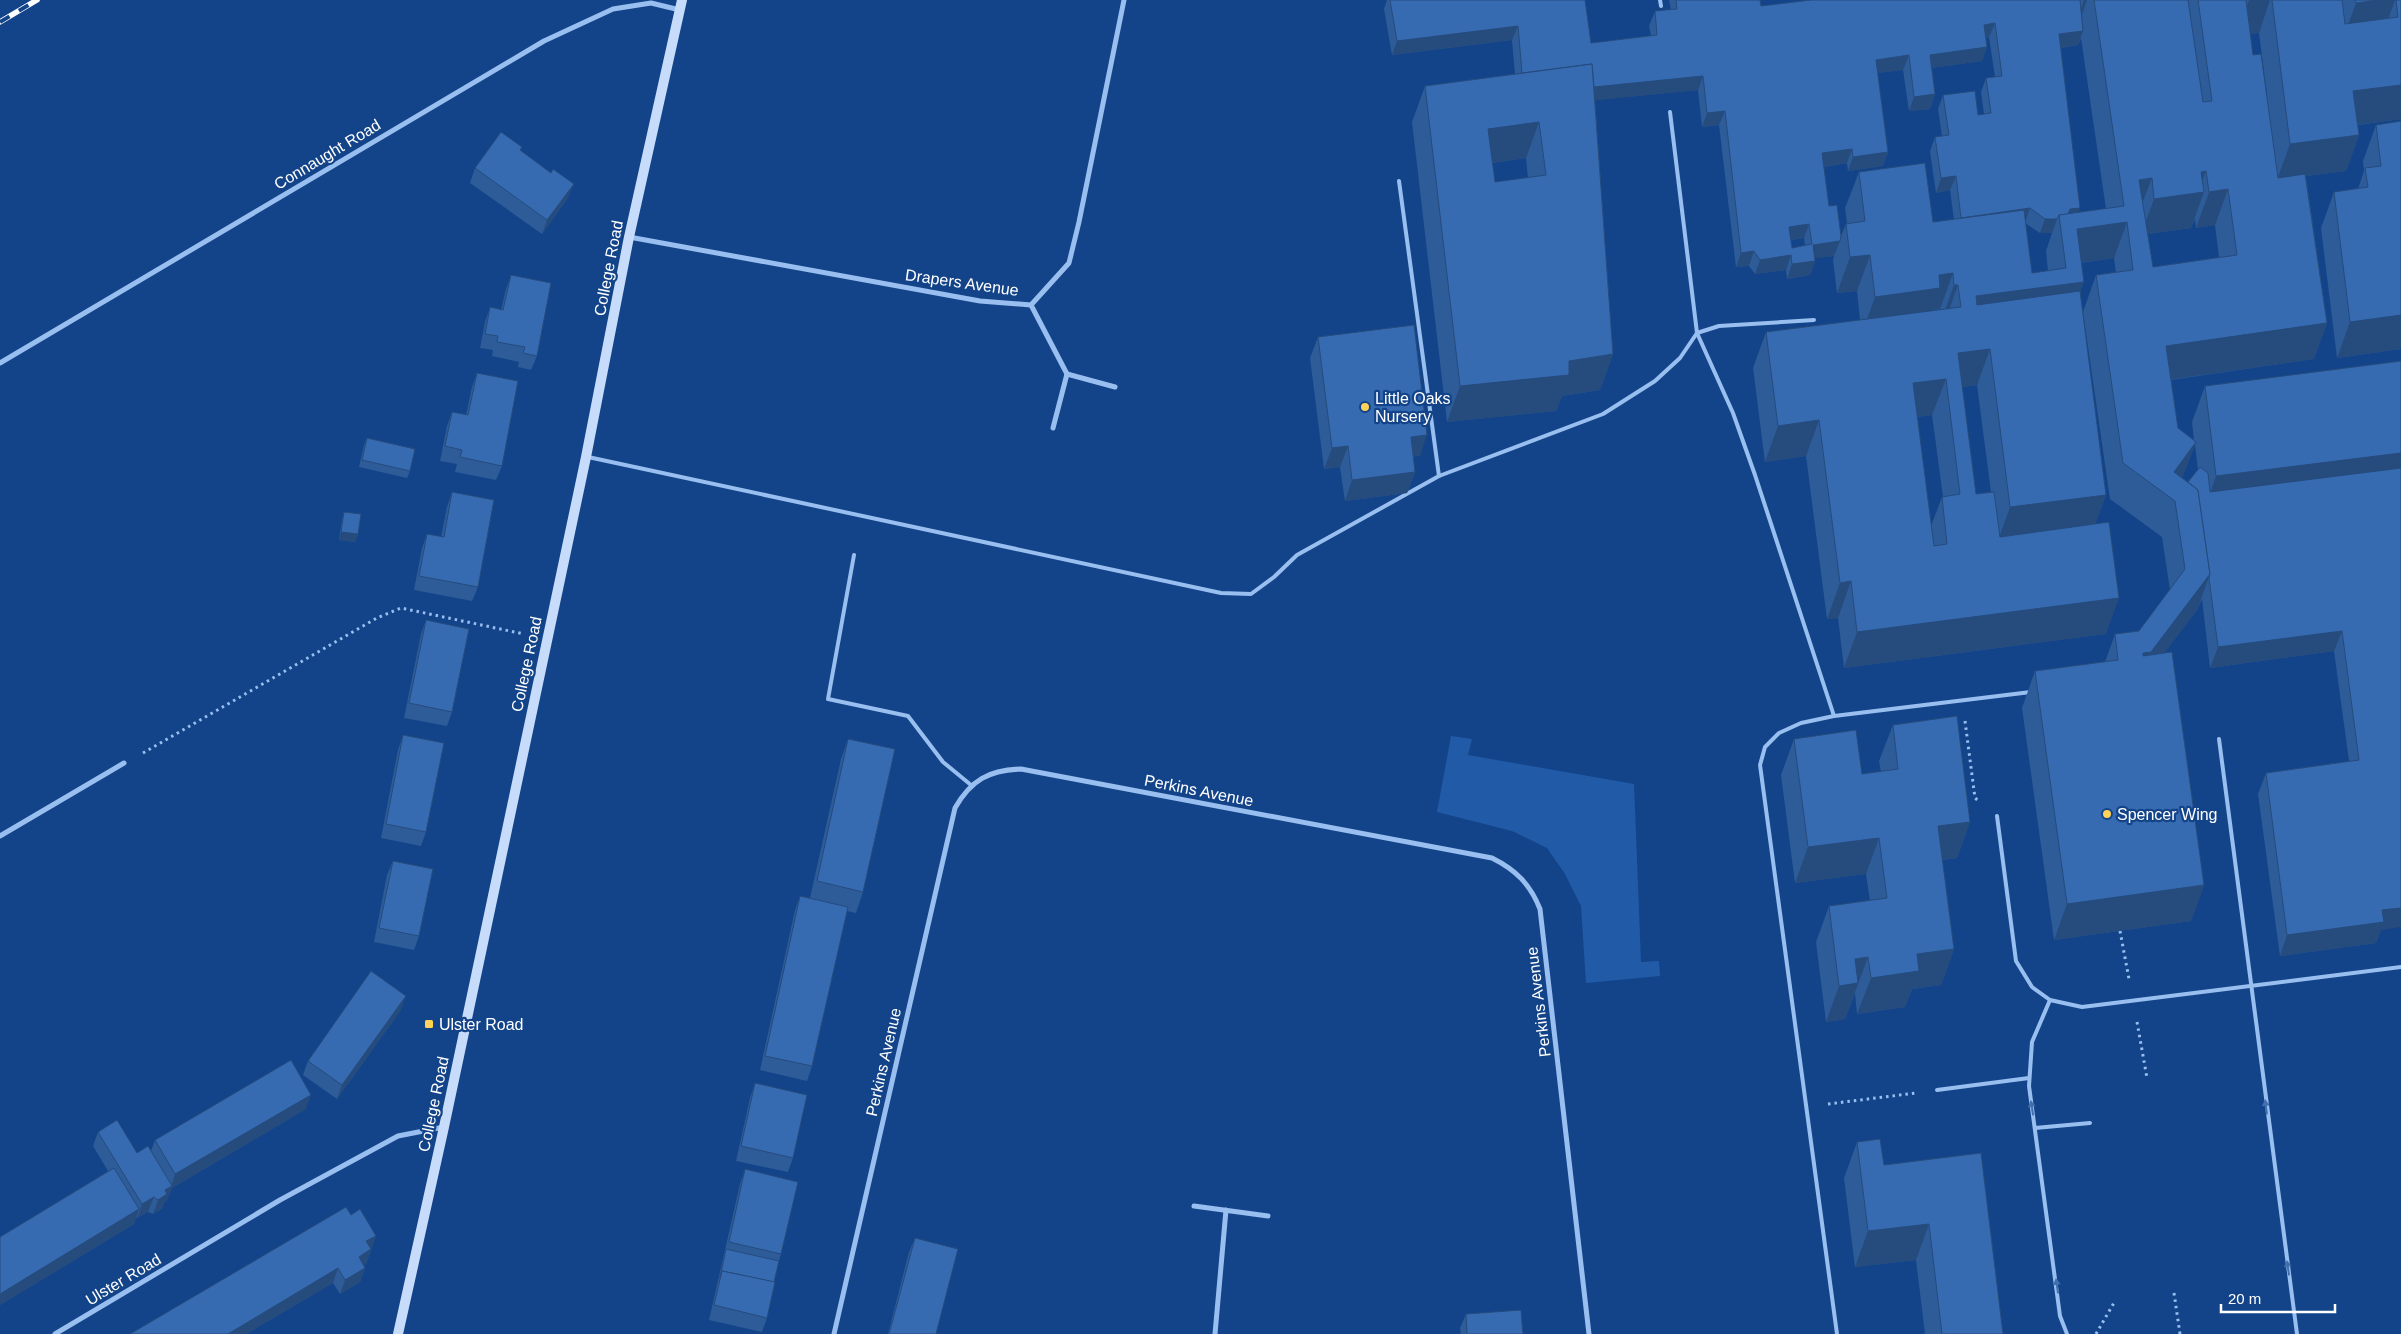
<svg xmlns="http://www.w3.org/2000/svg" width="2401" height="1334" font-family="Helvetica,sans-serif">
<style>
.green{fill:#215ba7}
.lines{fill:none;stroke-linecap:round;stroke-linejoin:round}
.path{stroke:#99bff0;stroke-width:3;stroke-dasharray:2.5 4;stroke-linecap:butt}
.lane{stroke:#99bff0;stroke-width:4}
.street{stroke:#99bff0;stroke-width:5}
.secondary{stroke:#c7dcfb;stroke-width:10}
.rail-casing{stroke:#fff;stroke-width:5.5}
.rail{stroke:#134489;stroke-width:4;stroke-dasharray:11;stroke-linecap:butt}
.wall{fill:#2e5c99;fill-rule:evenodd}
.shaded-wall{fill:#264b7d}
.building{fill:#366bb2;stroke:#264b7d;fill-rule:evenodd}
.oneway{fill:#426fad}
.poi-dot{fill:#ffd258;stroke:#134489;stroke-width:2}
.labels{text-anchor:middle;stroke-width:4.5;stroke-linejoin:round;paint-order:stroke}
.street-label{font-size:16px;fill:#fff;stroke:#134489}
.poi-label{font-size:16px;fill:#fff;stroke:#134489;text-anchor:start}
</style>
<rect width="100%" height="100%" fill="#134489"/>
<!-- green -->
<path class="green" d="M1451,736L1472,739L1468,755L1634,784L1641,962L1659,961L1660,976L1586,983L1581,906L1565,874L1547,848L1512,831L1437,812Z"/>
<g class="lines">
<!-- path -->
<g class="path">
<path d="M1965,721L1975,798L1980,802"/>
<path d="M143,753L377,618L401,608L524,634"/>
<path d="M2120,931L2129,979"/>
<path d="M2137,1022L2147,1078"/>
<path d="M1828,1104L1916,1093"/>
<path d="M2174,1293L2180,1334"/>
<path d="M2096,1334L2115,1301"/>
</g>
<!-- lane -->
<g class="lane">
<path d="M1660,0L1661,6"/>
<path d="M1670,112L1697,333L1733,413L1755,475L1834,716"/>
<path d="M1399,181L1439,476"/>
<path d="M588,457L1221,593L1251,594L1274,577L1297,555L1439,476L1603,414L1655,381L1680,358L1697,333L1719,326L1814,320"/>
<path d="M854,555L828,699L908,716L943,762L971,785"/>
<path d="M2219,739L2297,1334"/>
<path d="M1997,816L2016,961L2032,987L2050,1000L2082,1007L2401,967"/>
<path d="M2050,1000L2032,1042L2029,1086L2060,1316L2067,1334"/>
<path d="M1937,1090L2029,1078"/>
<path d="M2035,1128L2090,1123"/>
<path d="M1837,1334L1760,765L1765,747L1779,733L1801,723L1834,716L2031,692"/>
</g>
<!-- street -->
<g class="street">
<path d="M629,237L980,301L1031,305L1069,263L1079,222L1124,0"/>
<path d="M1031,305L1067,374"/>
<path d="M0,363L544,41L613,9L651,3L680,10"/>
<path d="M1053,428L1067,374L1115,387"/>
<path d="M0,836L124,763"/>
<path d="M1194,1206L1268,1216"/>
<path d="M55,1334L280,1200L398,1136L444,1127"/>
<path d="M834,1334L955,808C971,780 989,770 1021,769L1492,858C1516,870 1530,884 1540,909L1589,1334"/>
<path d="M1215,1334L1226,1210"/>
</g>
<!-- secondary -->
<path class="secondary" d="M398,1334L444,1127L586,457L629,237L682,0"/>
<defs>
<path id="rail" d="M0,22L37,0"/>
</defs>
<!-- rail casing -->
<use href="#rail" class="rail-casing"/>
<!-- rail -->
<use href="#rail" class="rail"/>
</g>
<!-- wall -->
<g class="wall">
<path d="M1387,0H1585L1591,43L1651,36L1649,26L1655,11L1671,10L1669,0H1760L1761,6L1811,0H2401V119L2358,125L2359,135L2346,171L2306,176L2327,323L2314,359L2171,380L2178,428L2194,440L2192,422L2205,386L2401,361L2381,930L2376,943L2280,956L2258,794L2266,773L2349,761L2334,651L2210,668L2202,599L2197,610L2164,653L2204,885L2191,921L2054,940L2022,708L2035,671L2105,662L2115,634L2139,631L2170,590L2162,537L2110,499L2083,312L2096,275L2116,273L2114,258L2081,263L2080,293L2106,495L2095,524L2106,634L1844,668L1838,618L1827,619L1806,456L1765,462L1753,368L1766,332L1860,320L1857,291L1837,293L1833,260L1834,256L1815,258V261L1810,275L1787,279L1786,270L1755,274L1749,266L1736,267L1719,125L1702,127L1698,90L1595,100L1613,354L1600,390L1562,396L1556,411L1447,422L1412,122L1425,86L1515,74L1512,40L1392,55L1384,9ZM2259,33L2267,95L2253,55L2250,34ZM1989,37L1995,77L1986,78L1981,92L1984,114L1978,115L1943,95L1938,109L1942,136L1935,137L1930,151L1936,193L1950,190L1954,220L1933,222L1859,172L1845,208L1847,223L1846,224L1841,236L1829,206L1824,167L1847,163L1848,171L1883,166L1888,152L1877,73L1903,70L1909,111L1930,109L1935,94L1931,68L1982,61L1987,47L1986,38ZM2081,38L2106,209L2079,212L2061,48L2078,45ZM1526,158L1528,178L1495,182L1492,163ZM2195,219L2196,228L2215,225L2219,257L2153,267L2148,234L2191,228ZM2025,223L2040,233H2052L2046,251L2048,271L2032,273ZM1804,238L1805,245L1792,248L1791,240ZM1977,385L1991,492L1976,494L1962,387ZM1932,415L1943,497H1942L1931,526L1917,417ZM2195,445L2198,470L2188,482L2182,478Z"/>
<path d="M2401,121V349L2337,358L2321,228L2334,192L2358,189L2364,171L2363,161L2376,125Z"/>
<path d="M521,151L568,198L542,234L470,183L475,168Z"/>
<path d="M511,275L537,356L531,370L518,367L519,362L492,356L493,350L480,348L485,322L490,307L501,310L506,289Z"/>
<path d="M1318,337L1420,456H1413L1415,472L1407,493L1345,501L1340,467L1324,469L1310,358Z"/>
<path d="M477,373L502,466L496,480L455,472L457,464L440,461L447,426L452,412L466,415L472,387Z"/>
<path d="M367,438L410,471L407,478L359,467L364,445Z"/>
<path d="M452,492L478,587L472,601L414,590L422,548L427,534L441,537L447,507Z"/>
<path d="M344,512L358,534L355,542L339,540L342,519Z"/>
<path d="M426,620L452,712L447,726L404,718L421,634Z"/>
<path d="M1893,725L1970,822L1957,858L1942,860L1954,949L1941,985L1912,989L1905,1007L1857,1014L1855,993L1845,1019L1826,1022L1816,942L1829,906L1870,901L1866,874L1795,883L1781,775L1794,739L1862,774L1881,772L1879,761Z"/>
<path d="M403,735L426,832L421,846L381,838L398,750Z"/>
<path d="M848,739L863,892L856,913L847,911L812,1066L807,1081L760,1070L795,910L800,896L810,898L841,759Z"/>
<path d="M393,861L419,936L414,950L374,942L387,875Z"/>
<path d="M401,1010L337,1099L303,1075L308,1061Z"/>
<path d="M755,1083L793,1158L788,1172L736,1161L750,1098Z"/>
<path d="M306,1109L172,1188L167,1200L164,1202L162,1209L153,1214L148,1212L137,1218L136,1217L134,1224L0,1305V1237L108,1171L93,1146L98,1132L137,1153L151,1151L155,1140Z"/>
<path d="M1857,1142L1884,1165L1981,1153L2003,1334H1925L1916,1260L1855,1267L1844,1178Z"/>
<path d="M745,1169L781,1254L779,1261L774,1282L767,1318L762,1332L709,1320L740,1184Z"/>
<path d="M351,1215L376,1236L366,1264L363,1265L365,1268L360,1282L340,1294L333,1283L246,1334H130Z"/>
<path d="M915,1238L936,1334H888L909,1252Z"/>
<path d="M1466,1314L1523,1334H1461L1460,1328Z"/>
</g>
<!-- shaded-wall -->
<g class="shaded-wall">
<path d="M2084,0H2087L2079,24H2076Z"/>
<path d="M2249,0H2270L2259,33L2236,36Z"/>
<path d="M2379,0H2395L2383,34L2343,39L2356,3Z"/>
<path d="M1995,23L1989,37L1979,39L1984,25Z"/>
<path d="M1518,26L1512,40L1392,55L1397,41Z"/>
<path d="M2083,31L2078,45L2054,49L2059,34Z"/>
<path d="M1987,47L1982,61L1924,69L1930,55Z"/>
<path d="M1909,55L1903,70L1870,74L1876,60Z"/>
<path d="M1703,76L1698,90L1519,108L1524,94Z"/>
<path d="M2401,85V119L2340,127L2353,91Z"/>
<path d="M1935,94L1930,109L1909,111L1914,97Z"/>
<path d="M1725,111L1719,125L1702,127L1707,113Z"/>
<path d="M1539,122L1526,158L1475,165L1488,129Z"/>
<path d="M2359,135L2346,171L2277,180L2290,144Z"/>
<path d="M1852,149L1847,163L1817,168L1822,153Z"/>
<path d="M1888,152L1883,166L1848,171L1853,157Z"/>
<path d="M2206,171L2198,193L2204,192L2191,228L2141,235L2154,199L2201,172Z"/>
<path d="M1956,176L1950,190L1936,193L1941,178Z"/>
<path d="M2152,178L2138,214L2139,180Z"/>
<path d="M574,184L568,198L542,234L547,220Z"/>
<path d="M2228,189L2215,225L2196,228L2209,192Z"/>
<path d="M2030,208L2025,223L1961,218Z"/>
<path d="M2080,208L2075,222L2065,223L2060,233L2070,209Z"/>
<path d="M2045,219H2057L2052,233H2040Z"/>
<path d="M2127,222L2114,258L2065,265L2077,229Z"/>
<path d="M1809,224L1804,238L1784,241L1789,227Z"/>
<path d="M1840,241L1834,256L1808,259L1813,245Z"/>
<path d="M1754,251L1749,266L1736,267L1741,253Z"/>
<path d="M1791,255L1786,270L1755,274L1760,260Z"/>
<path d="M1870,255L1857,291L1837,293L1850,257Z"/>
<path d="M1815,261L1810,275L1787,279L1792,264Z"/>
<path d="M1953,273L1940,309L1932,310L1927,324L1862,333L1875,297L1939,275Z"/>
<path d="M2084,282L2071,318L1963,332L1976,296Z"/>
<path d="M1954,285H1958L1945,321L1941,322Z"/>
<path d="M2401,315V349L2337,358L2350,322Z"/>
<path d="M2327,323L2314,359L2153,382L2166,346Z"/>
<path d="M1990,349L1977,385L1947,389L1958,353Z"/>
<path d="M1613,354L1600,390L1562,396L1556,411L1447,422L1460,386L1569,361Z"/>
<path d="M1946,379L1932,415L1900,419L1913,383Z"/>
<path d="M1819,420L1806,456L1765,462L1778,426Z"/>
<path d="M1427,435L1420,456L1403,458L1411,437Z"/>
<path d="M2196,442L2182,478L2169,497L2174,472Z"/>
<path d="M1348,446L1340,467L1324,469L1332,448Z"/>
<path d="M2401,453V487L2203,513L2216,476Z"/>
<path d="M1415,472L1407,493L1345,501L1352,480Z"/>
<path d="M2106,495L2093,531L1997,543L2010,507Z"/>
<path d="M341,532L358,534L355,542L339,540Z"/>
<path d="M2210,574L2197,610L2138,688L2143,653Z"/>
<path d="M1851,581L1838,618L1827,619L1840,583Z"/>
<path d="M2119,598L2106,634L1844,668L1857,632Z"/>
<path d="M2342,631L2334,651L2210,668L2218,647Z"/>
<path d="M1970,822L1957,858L1925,862L1938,826Z"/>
<path d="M1879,838L1866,874L1795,883L1808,847Z"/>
<path d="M2204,885L2191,921L2054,940L2067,904Z"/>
<path d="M2401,908V927L2381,930L2376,943L2280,956L2287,935L2382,910Z"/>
<path d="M1954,949L1941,985L1912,989L1905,1007L1857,1014L1871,978L1917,954Z"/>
<path d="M1868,957L1845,1019L1826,1022L1839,986L1855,959Z"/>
<path d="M406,996L401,1010L337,1099L342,1085Z"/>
<path d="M311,1095L306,1109L172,1188L167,1200L164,1202L162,1209L153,1214L158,1200L165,1190L171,1187L175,1174Z"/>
<path d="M154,1197L148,1212L137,1218L142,1204Z"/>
<path d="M139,1209L134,1224L0,1305V1294Z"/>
<path d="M1929,1224L1916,1260L1855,1267L1868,1231Z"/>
<path d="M376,1236L366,1264L353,1271L359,1257L366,1241Z"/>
<path d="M338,1268L333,1283L246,1334H228Z"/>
<path d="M365,1268L360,1282L340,1294L345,1280Z"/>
</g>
<!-- building -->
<g class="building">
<path d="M1390,0H1585L1591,43L1657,35L1655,11L1677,9L1676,0H1760L1761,6L1811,0H2080L2083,31L2059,34L2080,208L2070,209L2068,214L2059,215L2057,219H2045L2030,208L1961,218L1956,176L1941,178L1935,137L1949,135L1943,95L1975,91L1978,115L1991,113L1986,78L2002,76L1995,23L1984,25L1987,47L1930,55L1935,94L1914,97L1909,55L1876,60L1888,152L1853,157L1852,149L1822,153L1829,206L1837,205L1841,236L1840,241L1813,245L1815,261L1792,264L1791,255L1760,260L1754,251L1741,253L1725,111L1707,113L1703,76L1594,87L1592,64L1522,73L1518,26L1397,41ZM1809,224L1812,244L1792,248L1789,227Z"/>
<path d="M2094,0H2188L2203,102L2212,101L2198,0H2246L2253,55L2261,54L2278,178L2305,174L2327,323L2166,346L2178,428L2196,442L2174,472L2198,490L2210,574L2151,652L2143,653V656L2172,652L2204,885L2067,904L2035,671L2118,660L2115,634L2139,631L2185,569L2175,501L2123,463L2096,275L2133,270L2127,222L2077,229L2084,282L1976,296L1977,305L2080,291L2106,495L2010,507L1990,349L1958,353L1976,494L1994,492L2000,537L2109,522L2119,598L1857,632L1851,581L1840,583L1819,420L1778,426L1766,332L1961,307L1958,285H1954L1953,273L1939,275L1940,288L1875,297L1870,255L1850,257L1846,224L1865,221L1859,172L1925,163L1933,222L2024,210L2032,273L2066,268L2059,215L2124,206ZM2206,171L2209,192L2228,189L2237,255L2153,267L2139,180L2152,178L2154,199L2204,192L2201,172ZM1946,379L1960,494L1942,497L1947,544L1934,546L1913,383Z"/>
<path d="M2272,0H2342L2345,24L2398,17L2396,0H2401V85L2353,91L2359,135L2290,144Z"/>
<path d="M2355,0H2379L2356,3Z"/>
<path d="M1592,64L1613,354L1569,361V375L1460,386L1425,86ZM1539,122L1546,175L1495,182L1488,129Z"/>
<path d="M2401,121V315L2350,322L2334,192L2368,187L2365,168L2381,166L2376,125Z"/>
<path d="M501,132L522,147L520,150L551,173L553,169L574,184L547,220L475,168Z"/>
<path d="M511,275L551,283L537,356L523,353L525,347L497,342L498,336L485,334L490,307L503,310Z"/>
<path d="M1414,325L1427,435L1411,437L1415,472L1352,480L1348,446L1332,448L1318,337Z"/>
<path d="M2401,361V453L2216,476L2205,386Z"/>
<path d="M477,373L518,381L502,466L460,457L462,450L445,446L452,412L468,415Z"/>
<path d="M367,438L415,449L410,471L362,460Z"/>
<path d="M2200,467L2208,473L2210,492L2401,468V908L2382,910L2384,922L2287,935L2266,773L2359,760L2342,631L2218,647L2209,578L2210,574L2198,490L2188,482Z"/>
<path d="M452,492L494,500L478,587L419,576L427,534L444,537Z"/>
<path d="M344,512L361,514L358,534L341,532Z"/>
<path d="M426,620L469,629L452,712L409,703Z"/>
<path d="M1957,716L1970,822L1938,826L1954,949L1917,954L1919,971L1871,978L1868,957L1855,959L1858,983L1839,986L1829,906L1887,898L1879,838L1808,847L1794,739L1856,730L1862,774L1898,769L1893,725Z"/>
<path d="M403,735L444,743L426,832L386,824Z"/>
<path d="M848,739L895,749L863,892L817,881Z"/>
<path d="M393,861L433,869L419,936L379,928Z"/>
<path d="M800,896L848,907L812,1066L765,1056Z"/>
<path d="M371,971L406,996L342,1085L308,1061Z"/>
<path d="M291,1060L311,1095L175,1174L155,1140Z"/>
<path d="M755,1083L807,1095L793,1158L741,1146Z"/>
<path d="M117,1120L137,1153L148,1146L172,1186L165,1190L167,1194L158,1200L154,1197L142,1204L98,1132Z"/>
<path d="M1880,1139L1884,1165L1981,1153L2003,1334H1942L1929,1224L1868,1231L1857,1142Z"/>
<path d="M114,1168L139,1209L0,1294V1237Z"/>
<path d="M745,1169L798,1182L781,1254L729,1242Z"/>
<path d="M346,1207L351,1215L360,1209L376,1236L366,1241L371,1249L359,1257L365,1268L345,1280L338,1268L228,1334H130Z"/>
<path d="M915,1238L958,1249L936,1334H889Z"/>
<path d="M726,1249L779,1261L774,1282L722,1271L720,1278Z"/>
<path d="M722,1271L775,1282L767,1318L714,1305Z"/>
<path d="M1521,1310L1523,1334H1467L1466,1314Z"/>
</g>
<!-- one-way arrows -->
<defs><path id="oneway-solid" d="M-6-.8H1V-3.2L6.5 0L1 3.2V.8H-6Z" transform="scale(1.25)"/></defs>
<g class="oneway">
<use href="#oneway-solid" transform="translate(2266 1107) rotate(-97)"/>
<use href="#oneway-solid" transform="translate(2032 1108) rotate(-99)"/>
<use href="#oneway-solid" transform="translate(2288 1268) rotate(-98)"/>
<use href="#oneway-solid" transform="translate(2057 1286) rotate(-98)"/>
</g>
<!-- markers -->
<g class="poi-dot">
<circle cx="1365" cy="407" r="5"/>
<circle cx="2107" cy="814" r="5"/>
<rect x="424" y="1019" width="10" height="10" rx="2.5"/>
</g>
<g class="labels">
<!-- street labels -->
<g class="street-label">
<text transform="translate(327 154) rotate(-31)" y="6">Connaught Road</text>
<text transform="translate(608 268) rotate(-79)" y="6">College Road</text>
<text transform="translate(962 282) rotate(8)" y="6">Drapers Avenue</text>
<text transform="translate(526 664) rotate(-78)" y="6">College Road</text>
<text transform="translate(1199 790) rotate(11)" y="6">Perkins Avenue</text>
<text transform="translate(1538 1002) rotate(-97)" y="6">Perkins Avenue</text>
<text transform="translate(883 1062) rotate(-77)" y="6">Perkins Avenue</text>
<text transform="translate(433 1104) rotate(-78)" y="6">College Road</text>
<text transform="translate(123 1279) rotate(-31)" y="6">Ulster Road</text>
</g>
<!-- poi labels -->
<g class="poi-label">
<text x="1375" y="404">Little Oaks<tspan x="1375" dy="18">Nursery</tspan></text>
<text x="2117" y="820">Spencer Wing</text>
<text x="439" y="1030">Ulster Road</text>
</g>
</g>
<!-- scale -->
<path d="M2221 1304v8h114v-8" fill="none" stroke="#ffffff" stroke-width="2.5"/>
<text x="2228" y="1304" font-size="15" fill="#ffffff" stroke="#134489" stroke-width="4" paint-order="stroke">20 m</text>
</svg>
